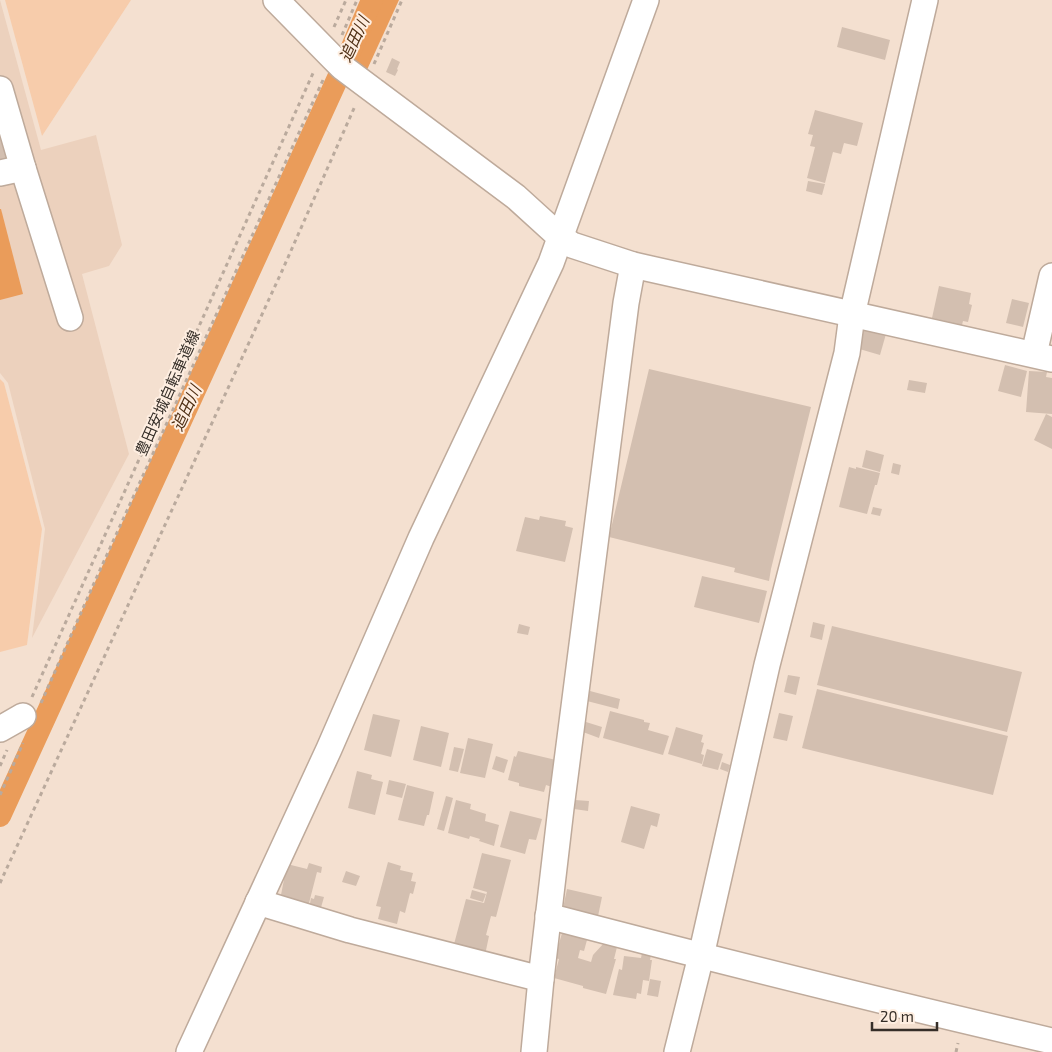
<svg xmlns="http://www.w3.org/2000/svg" width="1052" height="1052" font-family="'Exo 2','Noto Sans JP',sans-serif">
<style>
.built{fill:#ecd1bd}
.green{fill:#f7ccab}
.water{fill:#ea9c5a}
.lines{fill:none;stroke-linecap:round;stroke-linejoin:round}
.canal{stroke:#ea9c5a;stroke-width:22}
.building{fill:#d3bfb0}
.minor-casing{stroke:#beaa9b;stroke-width:28}
.path{stroke:#baaa9d;stroke-width:3;stroke-dasharray:4 4;stroke-linecap:butt}
.minor{stroke:#fff;stroke-width:25}
.labels{text-anchor:middle;stroke-width:4;stroke-linejoin:round;paint-order:stroke}
.street-label{font-size:15px;fill:#352e28;stroke:#feeee1}
.water-label{font-size:16px;font-style:italic;fill:#503015;stroke:#feeee1}
</style>
<rect width="100%" height="100%" fill="#f4e0d0"/>
<!-- built -->
<path class="built" d="M0,0L41,150L96,135L122,245L109,266L82,274L129,454L32,638L45,529L8,383L0,373Z"/>
<!-- green -->
<g class="green">
<path d="M5,0H131L42,136Z"/>
<path d="M0,379L4,383L42,529L27,645L0,652Z"/>
</g>
<!-- water -->
<g class="water">
<path d="M367,0H399L366,72L343,52Z"/>
<path d="M0,209H1L23,294L0,300Z"/>
</g>
<g class="lines">
<!-- canal -->
<path class="canal" d="M0,816L352,47L372,0"/>
</g>
<!-- building -->
<g class="building">
<path d="M842,27L890,40L885,60L837,47Z"/>
<path d="M392,58L400,62L397,69L398,70L395,76L386,72Z"/>
<path d="M815,110L863,123L857,146L844,143L841,154L833,152L825,183L807,178L815,147L810,146L813,135L808,134Z"/>
<path d="M0,135L6,158L0,160Z"/>
<path d="M808,181L825,184L822,195L806,191Z"/>
<path d="M939,286L971,293L969,304L972,305L968,322L963,321L962,325L932,318Z"/>
<path d="M1012,299L1029,303L1023,327L1006,323Z"/>
<path d="M862,327L886,334L880,355L856,348Z"/>
<path d="M1005,365L1027,371L1021,397L998,391Z"/>
<path d="M649,369L811,407L771,569L769,581L734,572L735,568L609,537Z"/>
<path d="M1029,371L1047,372L1046,377L1052,378V414L1026,412Z"/>
<path d="M909,380L927,383L925,393L907,390Z"/>
<path d="M1046,414L1052,417V449L1034,440Z"/>
<path d="M866,450L884,455L880,472L862,467Z"/>
<path d="M893,463L901,465L899,475L891,473Z"/>
<path d="M849,467L856,469V467L880,473L877,485H875L867,514L839,507Z"/>
<path d="M873,507L882,509L880,516L871,514Z"/>
<path d="M540,516L566,521L565,526L573,528L565,562L516,551L525,517L539,520Z"/>
<path d="M702,576L767,591L759,623L694,607Z"/>
<path d="M813,622L825,625L822,640L810,637Z"/>
<path d="M519,624L530,627L528,635L517,633Z"/>
<path d="M832,626L1022,672L1007,732L817,685Z"/>
<path d="M788,675L800,677L796,695L784,692Z"/>
<path d="M817,689L1008,736L993,795L802,748Z"/>
<path d="M590,691L620,699L618,709L587,701Z"/>
<path d="M610,711L644,720V722L650,723L648,730L669,736L663,755L603,738Z"/>
<path d="M779,713L793,716L787,741L773,738Z"/>
<path d="M373,714L400,720L391,757L364,750Z"/>
<path d="M586,722L602,727L599,738L583,732Z"/>
<path d="M421,726L449,733L441,767L413,760Z"/>
<path d="M676,727L703,735L701,742L704,743L701,754L704,755L702,764L668,754Z"/>
<path d="M468,738L493,744L485,778L460,773Z"/>
<path d="M454,747L464,749L458,772L449,770Z"/>
<path d="M707,749L723,754L718,770L702,766Z"/>
<path d="M518,751L556,760L552,787L546,785L544,792L519,786V783L508,780L514,756L516,757Z"/>
<path d="M496,756L508,760L504,773L492,769Z"/>
<path d="M722,762L730,765L728,772L720,769Z"/>
<path d="M357,771L372,775L371,779L383,782L375,815L348,808Z"/>
<path d="M389,780L406,784L402,798L386,794Z"/>
<path d="M407,785L434,792L429,815H427L424,826L398,820Z"/>
<path d="M446,796L453,798L444,831L437,829Z"/>
<path d="M456,800L471,804L470,809L486,814L485,821L499,825L494,846L479,841L480,839L470,836L469,839L448,833Z"/>
<path d="M575,800L589,801L588,811L574,809Z"/>
<path d="M631,806L660,814L657,827L651,825L644,849L621,842Z"/>
<path d="M510,811L542,819L536,840L529,839L525,854L500,847Z"/>
<path d="M482,853L511,860L496,917L491,916L486,935L489,936L485,955L453,948L466,899L484,903L487,892L473,888Z"/>
<path d="M388,862L401,866L400,870L413,873L411,881L416,882L413,894L410,893L405,913L400,911L397,924L378,919L381,907L376,906Z"/>
<path d="M309,863L322,867L321,873L317,872L308,907L280,900L287,864L307,869Z"/>
<path d="M346,871L360,876L356,886L342,882Z"/>
<path d="M567,889L602,897L597,921L562,913Z"/>
<path d="M472,890L486,894L483,902L470,898Z"/>
<path d="M315,895L324,897L320,911L309,909L311,898L314,899Z"/>
<path d="M562,933L587,940L584,951L580,950L578,958L591,962L593,955L604,943L617,947L614,959H616L606,994L583,988V986L554,978L559,959L555,958Z"/>
<path d="M642,953L651,955L650,960H652L649,981L643,980L641,994L637,993L636,999L613,995L619,969L622,970L624,956L641,958Z"/>
<path d="M650,979L661,981L658,997L647,995Z"/>
</g>
<g class="lines">
<defs>
<g id="minor">
<path d="M276,0L333,58L342,67L516,197L560,237L572,245L633,265L1052,359"/>
<path d="M0,89L23,168L70,318"/>
<path d="M0,173L23,168"/>
<path d="M1034,354L1052,276"/>
<path d="M0,729L23,716"/>
<path d="M258,902L350,930L541,979"/>
<path d="M548,916C716,960 883,1002 1052,1041"/>
<path d="M189,1052L329,749L421,538L551,263L646,0"/>
<path d="M534,1052L541,979L561,808L626,303L633,265"/>
<path d="M677,1052L701,956L767,665L847,353L852,315L925,0"/>
</g>
</defs>
<!-- minor casing -->
<use href="#minor" class="minor-casing"/>
<!-- path -->
<g class="path">
<path d="M334,27L346,0"/>
<path d="M342,35L357,0"/>
<path d="M374,64L402,0"/>
<path d="M32,697L314,71"/>
<path d="M41,703L95,581L323,80"/>
<path d="M0,766L7,750"/>
<path d="M0,795L23,743"/>
<path d="M0,883L282,271L355,106"/>
<path d="M956,1052L958,1043"/>
</g>
<!-- minor -->
<use href="#minor" class="minor"/>
</g>
<g class="labels">
<!-- street labels -->
<g class="street-label">
<text transform="translate(168 393) rotate(-66)" y="5">豊田安城自転車道線</text>
</g>
<!-- water labels -->
<g class="water-label">
<text transform="translate(354 39) rotate(-65)" y="6">追田川</text>
<text transform="translate(186 408) rotate(-65)" y="6">追田川</text>
</g>
</g>
<!-- scale -->
<path d="M872 1022v8h65v-8" fill="none" stroke="#352e28" stroke-width="2.5"/>
<text x="880" y="1022" font-size="15" fill="#352e28" stroke="#feeee1" stroke-width="4" paint-order="stroke">20 m</text>
</svg>
